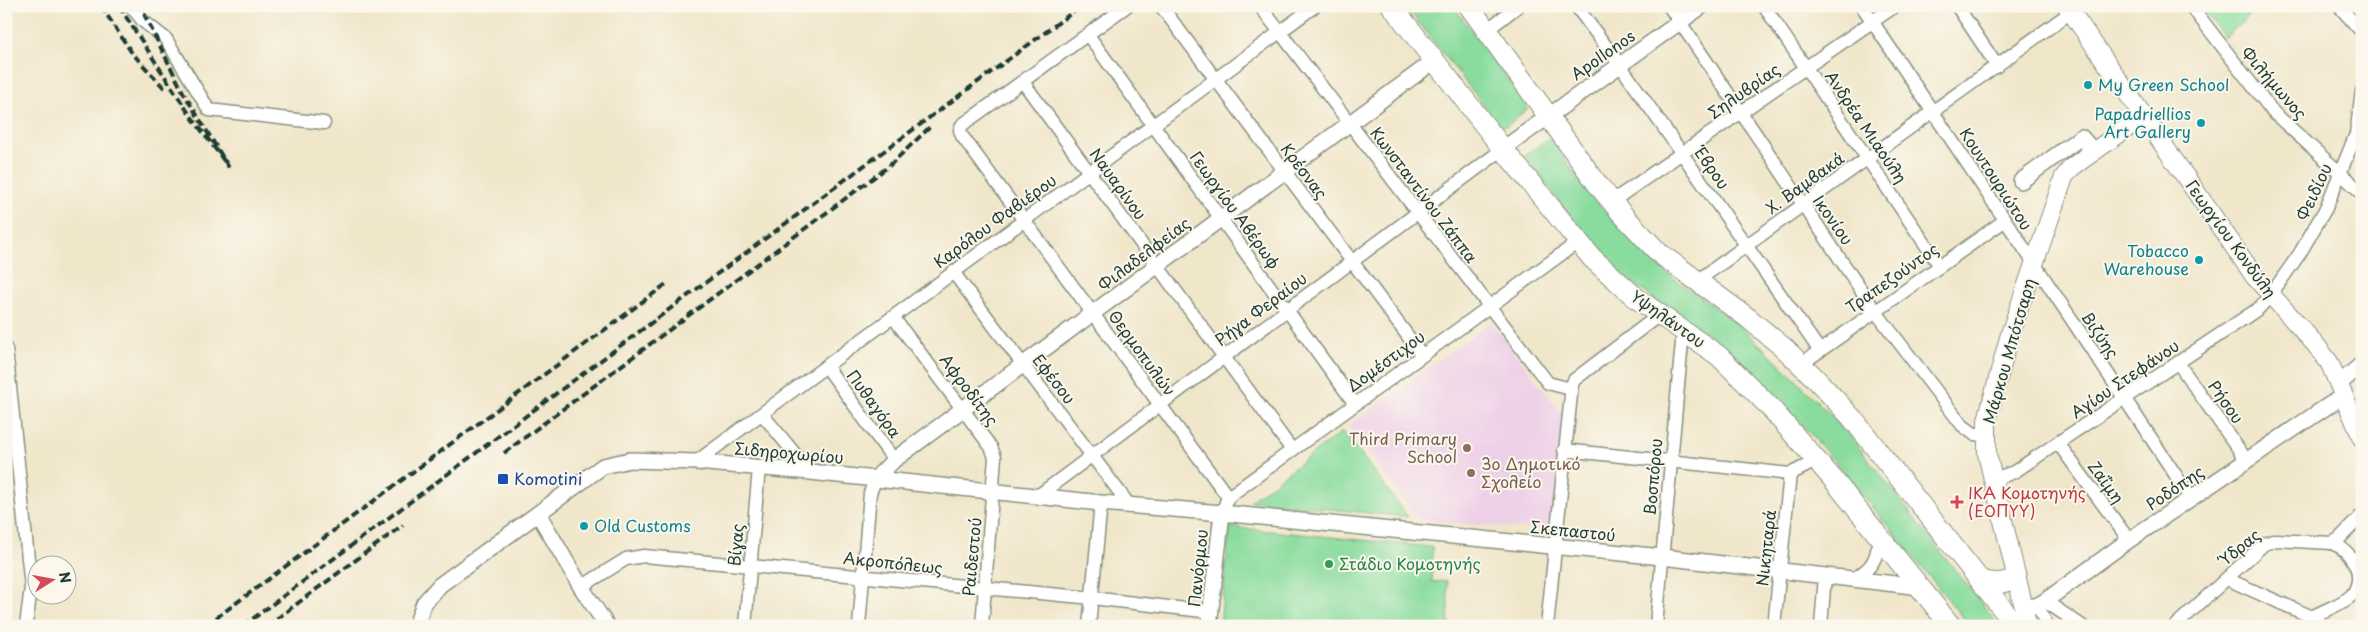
<svg xmlns="http://www.w3.org/2000/svg" width="2368" height="632" font-family="'Playpen Sans',sans-serif">
<style>
.built{fill:#eed0e8}
.green{fill:#89dc9e;stroke:#548c69}
.lines{fill:none;stroke-linecap:round;stroke-linejoin:round}
.minor-casing{stroke:#88927f;stroke-width:15}
.tertiary-casing{stroke:#88927f;stroke-width:18}
.secondary-casing{stroke:#88927f;stroke-width:20}
.primary-casing{stroke:#88927f;stroke-width:22}
.minor{stroke:#fff;stroke-width:12}
.tertiary{stroke:#fff;stroke-width:15}
.secondary{stroke:#fff;stroke-width:18}
.primary{stroke:#fff;stroke-width:20}
.rail{stroke:#1f3d34;stroke-width:4;stroke-dasharray:8 4;stroke-linecap:butt}
.culture-dot{fill:#0f9aa8;stroke:#fbf7ec;stroke-width:2}
.education-dot{fill:#8d6e63;stroke:#fbf7ec;stroke-width:2}
.transit-dot{fill:#1a4fb4;stroke:#fbf7ec;stroke-width:2}
.health-dot{fill:#e0444e;stroke:#fbf7ec;stroke-width:2}
.leisure-dot{fill:#2e9e5b;stroke:#fbf7ec;stroke-width:2}
.labels{text-anchor:middle;stroke-width:4;stroke-linejoin:round;paint-order:stroke}
.street-label{font-size:16px;fill:#1f3d34;stroke:#fbf7ec}
.culture-label{font-size:16px;fill:#0d838f;stroke:#fbf7ec;text-anchor:start}
.education-label{font-size:16px;fill:#785e54;stroke:#fbf7ec;text-anchor:end}
.transit-label{font-size:16px;fill:#164399;stroke:#fbf7ec;text-anchor:start}
.health-label{font-size:16px;fill:#be3a42;stroke:#fbf7ec;text-anchor:start}
.leisure-label{font-size:16px;fill:#27864d;stroke:#fbf7ec;text-anchor:start}
</style>
<rect width="100%" height="100%" fill="#fbf7ec"/>
<filter id="ink" filterUnits="userSpaceOnUse"><feTurbulence type="fractalNoise" baseFrequency=".02" numOctaves="2"/><feDisplacementMap in="SourceGraphic" scale="10" xChannelSelector="R" yChannelSelector="G"/><feConvolveMatrix kernelMatrix="1 2 1 2 8 2 1 2 1" color-interpolation-filters="sRGB"/></filter>
<filter id="wash" filterUnits="userSpaceOnUse"><feTurbulence type="fractalNoise" baseFrequency=".0096" numOctaves="4" result="noise"/><feDisplacementMap in="SourceGraphic" scale="20" xChannelSelector="R" yChannelSelector="G"/><feGaussianBlur stdDeviation="1.12" result="paint"/><feColorMatrix in="noise" values="0 0 0 0 0 0 0 0 0 0 0 0 0 0 0 0 0 1.4 0 .05"/><feComposite in="paint" operator="in"/></filter>
<g filter="url(#wash)">
<rect width="100%" height="100%" fill="#f0e6ca"/>
<!-- built -->
<path class="built" d="M1491,322L1564,416L1553,531L1419,520L1349,425Z"/>
<!-- green -->
<g class="green">
<path d="M1406,6H1453L1526,104L1527,109L1507,126H1500Z"/>
<path d="M2200,6H2260L2225,38Z"/>
<path d="M1549,138L1595,200L1638,248L1660,268L1736,323L1775,359L1842,426L1999,626H1970C1895,536 1824,441 1740,360C1709,331 1671,313 1638,287C1593,251 1559,201 1525,155Z"/>
<path d="M1343,431L1408,517L1250,501Z"/>
<path d="M1230,527L1432,547V582L1447,581L1449,626H1220Z"/>
</g>
</g>
<g filter="url(#ink)">
<g class="lines">
<defs>
<g id="minor">
<path d="M131,6L143,21L166,39L209,110L324,123"/>
<path d="M1127,6L962,125L960,130L962,136L1228,497"/>
<path d="M1161,6L1422,355"/>
<path d="M1260,6L1548,383L1571,389"/>
<path d="M1576,6L1620,65L1820,351"/>
<path d="M1669,6L1876,312L1962,425L1974,434H1986"/>
<path d="M1764,6L1940,266"/>
<path d="M1862,6L2191,498"/>
<path d="M1957,6L1997,66"/>
<path d="M2191,6L2273,112L2362,193"/>
<path d="M2339,6L2362,32"/>
<path d="M1487,30L1518,6"/>
<path d="M1088,35L1355,404"/>
<path d="M1023,82L1292,450"/>
<path d="M1611,202L1895,6"/>
<path d="M953,272L1130,506"/>
<path d="M1697,281L2071,12"/>
<path d="M893,317L991,447L995,457L982,626"/>
<path d="M6,349L31,587L26,626"/>
<path d="M2178,363L2247,461"/>
<path d="M1801,364L2004,221"/>
<path d="M826,366L894,460"/>
<path d="M762,414L810,472"/>
<path d="M2058,443L2129,540"/>
<path d="M1564,450L1790,474L1818,460"/>
<path d="M696,462L1315,6"/>
<path d="M1992,480L2014,472L2258,309L2270,296L2300,253L2326,208L2356,134L2362,91"/>
<path d="M1039,495L1503,149"/>
<path d="M1222,513L1228,497L1578,242"/>
<path d="M1853,579C1873,568 1878,558 1879,535"/>
<path d="M2227,579L2312,617L2317,620L2318,626"/>
<path d="M581,587L626,559L644,556L1092,598L1211,612"/>
<path d="M2045,601L2082,626"/>
<path d="M2038,605L2047,626"/>
<path d="M2312,617C2324,610 2341,605 2351,596C2368,576 2352,551 2332,543"/>
<path d="M745,626L759,468"/>
<path d="M859,626L870,493L876,478"/>
<path d="M1089,626L1101,503"/>
<path d="M1547,626L1572,385L1574,380L1659,315"/>
<path d="M1656,626L1683,331"/>
<path d="M1774,626L1790,474"/>
<path d="M1821,626L1825,576"/>
<path d="M2175,626L2264,544L2276,540L2332,543L2339,539L2362,515"/>
</g>
<g id="tertiary">
<path d="M1503,149L1702,6"/>
<path d="M2021,181L2081,137L2094,152"/>
<path d="M2339,384L2362,364"/>
<path d="M876,478L894,460L1434,61"/>
<path d="M539,515L581,587L607,626"/>
<path d="M2024,608L2038,605L2045,601L2129,540L2344,395"/>
<path d="M416,626L424,603L440,585L603,466L630,460L696,462L810,472L1101,503L1222,513L1662,557L1921,587"/>
<path d="M1209,626L1222,513"/>
</g>
<g id="secondary">
<path d="M2067,6L2255,277L2315,344L2329,362L2362,438"/>
<path d="M2027,626L2024,608L1987,454V420L2010,334L2064,177L2072,167L2144,116"/>
</g>
<g id="primary">
<path d="M1392,6L1503,149L1592,258L1636,298L1719,356L1768,405L1832,478L1951,626"/>
<path d="M1469,6L1598,185L1624,216L1659,253L1748,318L1784,348L1816,379L1852,418L2016,626"/>
<path d="M1982,581C1994,584 2007,585 2016,576"/>
</g>
</defs>
<!-- minor casing -->
<use href="#minor" class="minor-casing"/>
<!-- tertiary casing -->
<use href="#tertiary" class="tertiary-casing"/>
<!-- secondary casing -->
<use href="#secondary" class="secondary-casing"/>
<!-- primary casing -->
<use href="#primary" class="primary-casing"/>
<!-- minor -->
<use href="#minor" class="minor"/>
<!-- tertiary -->
<use href="#tertiary" class="tertiary"/>
<!-- secondary -->
<use href="#secondary" class="secondary"/>
<!-- primary -->
<use href="#primary" class="primary"/>
<!-- rail -->
<g class="rail">
<path d="M101,6L132,53L167,91"/>
<path d="M119,6L188,112L228,166L183,92L140,6"/>
<path d="M504,453L889,166L930,127"/>
<path d="M216,618L669,282"/>
<path d="M243,626L713,277L1081,6"/>
<path d="M267,626L403,525"/>
</g>
</g>
</g>
<!-- markers -->
<g class="culture-dot">
<circle cx="2088" cy="85" r="5"/>
<circle cx="2201" cy="123" r="5"/>
<circle cx="2199" cy="260" r="5"/>
<circle cx="584" cy="526" r="5"/>
</g>
<g class="education-dot">
<circle cx="1467" cy="448" r="5"/>
<circle cx="1471" cy="473" r="5"/>
</g>
<rect class="transit-dot" x="497" y="473" width="12" height="12" rx="2.5"/>
<path class="health-dot" d="M1954.5 494.5h5v5h5v5h-5v5h-5v-5h-5v-5h5z"/>
<circle class="leisure-dot" cx="1329" cy="564" r="5"/>
<g class="labels">
<!-- street labels -->
<g class="street-label">
<text transform="translate(1603 55) rotate(-35)" y="6">Apollonos</text>
<text transform="translate(2274 83) rotate(49)" y="6">Φιλήμωνος</text>
<text transform="translate(1744 91) rotate(-35)" y="6">Σηλυβρίας</text>
<text transform="translate(1866 127) rotate(56)" y="6">Ανδρέα Μιαούλη</text>
<text transform="translate(1712 168) rotate(55)" y="6">Έβρου</text>
<text transform="translate(1304 171) rotate(53)" y="6">Κρέσνας</text>
<text transform="translate(1996 179) rotate(57)" y="6">Κουντουριώτου</text>
<text transform="translate(1805 183) rotate(-36)" y="6">Χ. Βαμβακά</text>
<text transform="translate(1118 184) rotate(54)" y="6">Ναυαρίνου</text>
<text transform="translate(2314 192) rotate(-65)" y="6">Φειδίου</text>
<text transform="translate(1424 195) rotate(53)" y="6">Κωνσταντίνου Ζάππα</text>
<text transform="translate(1235 210) rotate(54)" y="6">Γεωργίου Αβέρωφ</text>
<text transform="translate(1833 220) rotate(55)" y="6">Ικονίου</text>
<text transform="translate(995 221) rotate(-36)" y="6">Καρόλου Φαβιέρου</text>
<text transform="translate(2231 239) rotate(54)" y="6">Γεωργίου Κονδύλη</text>
<text transform="translate(1144 254) rotate(-37)" y="6">Φιλαδελφείας</text>
<text transform="translate(1892 278) rotate(-35)" y="6">Τραπεζούντος</text>
<text transform="translate(1261 309) rotate(-37)" y="6">Ρήγα Φεραίου</text>
<text transform="translate(1668 319) rotate(35)" y="6">Υψηλάντου</text>
<text transform="translate(2100 335) rotate(56)" y="6">Βιζύης</text>
<text transform="translate(2009 351) rotate(-74)" y="6">Μάρκου Μπότσαρη</text>
<text transform="translate(1142 353) rotate(54)" y="6">Θερμοπυλών</text>
<text transform="translate(1386 361) rotate(-36)" y="6">Δομέστιχου</text>
<text transform="translate(1054 379) rotate(52)" y="6">Εφέσου</text>
<text transform="translate(2125 379) rotate(-34)" y="6">Αγίου Στεφάνου</text>
<text transform="translate(969 390) rotate(53)" y="6">Αφροδίτης</text>
<text transform="translate(2226 402) rotate(55)" y="6">Ρήσου</text>
<text transform="translate(874 404) rotate(54)" y="6">Πυθαγόρα</text>
<text transform="translate(789 453) rotate(5)" y="6">Σιδηροχωρίου</text>
<text transform="translate(1653 477) rotate(-85)" y="6">Βοσπόρου</text>
<text transform="translate(2106 482) rotate(54)" y="6">Ζαΐμη</text>
<text transform="translate(2175 488) rotate(-34)" y="6">Ροδόπης</text>
<text transform="translate(1573 531) rotate(6)" y="6">Σκεπαστού</text>
<text transform="translate(736 545) rotate(-85)" y="6">Βίγας</text>
<text transform="translate(2240 547) rotate(-39)" y="6">Ύδρας</text>
<text transform="translate(1766 548) rotate(-84)" y="6">Νικηταρά</text>
<text transform="translate(972 557) rotate(-85)" y="6">Ραιδεστού</text>
<text transform="translate(893 563) rotate(6)" y="6">Ακροπόλεως</text>
<text transform="translate(1198 568) rotate(-84)" y="6">Πανόρμου</text>
</g>
<!-- culture labels -->
<g class="culture-label">
<text x="2098" y="91">My Green School</text>
<text x="2191" y="120" text-anchor="end">Papadriellios<tspan x="2191" dy="18">Art Gallery</tspan></text>
<text x="2189" y="257" text-anchor="end">Tobacco<tspan x="2189" dy="18">Warehouse</tspan></text>
<text x="594" y="532">Old Customs</text>
</g>
<!-- education labels -->
<g class="education-label">
<text x="1457" y="445">Third Primary<tspan x="1457" dy="18">School</tspan></text>
<text x="1481" y="470" text-anchor="start">3ο Δημοτικό<tspan x="1481" dy="18">Σχολείο</tspan></text>
</g>
<!-- transit labels -->
<g class="transit-label">
<text x="514" y="485">Komotini</text>
</g>
<!-- health labels -->
<g class="health-label">
<text x="1968" y="499">ΙΚΑ Κομοτηνής<tspan x="1968" dy="18">(ΕΟΠΥΥ)</tspan></text>
</g>
<!-- leisure labels -->
<g class="leisure-label">
<text x="1339" y="570">Στάδιο Κομοτηνής</text>
</g>
</g>
<!-- margin -->
<rect width="2368" height="632" fill="none" stroke="#fbf7ec" stroke-width="25"/>
<!-- north arrow -->
<g transform="translate(52 580) rotate(79)"><circle r="24" fill="#fbf7ec" stroke="#a3ada2"/>
<path d="M0-4L9 19L0 12L-9 19Z" fill="#d1495b"/>
<text y="-8" font-size="14" font-weight="bold" text-anchor="middle" fill="#1f3d34">N</text>
</g>
</svg>
